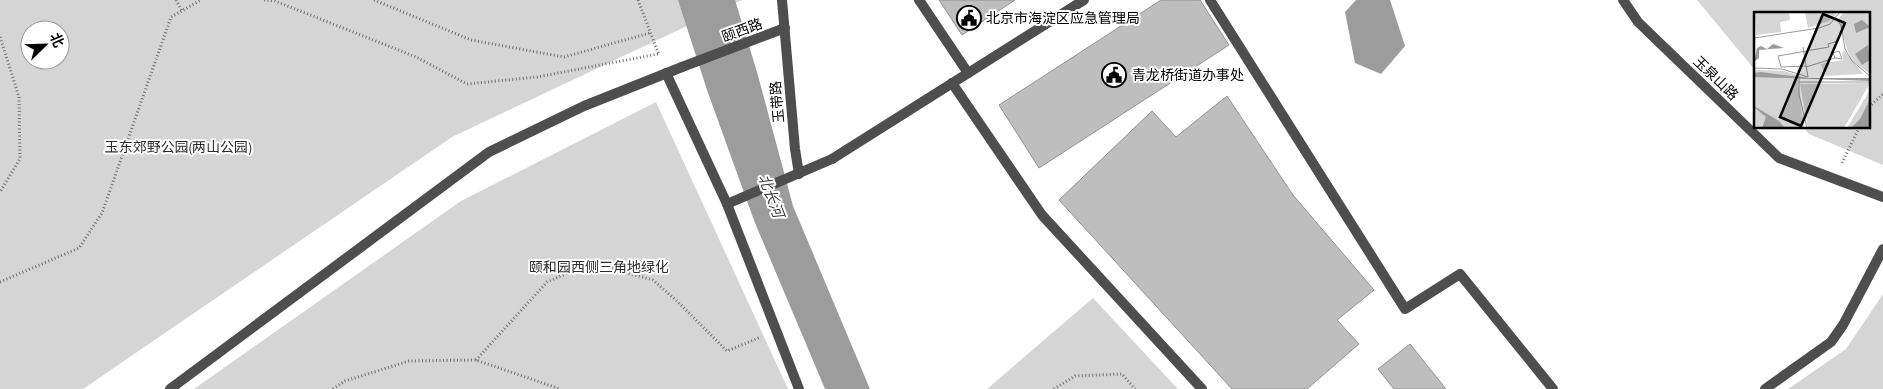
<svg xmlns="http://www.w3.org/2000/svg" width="1883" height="389" font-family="'PT Sans Narrow','Noto Sans SC',sans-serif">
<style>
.green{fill:#d5d5d5;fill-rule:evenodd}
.water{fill:#9c9c9c}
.building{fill:#bebebe;stroke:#929292}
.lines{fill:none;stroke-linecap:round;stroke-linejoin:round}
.path{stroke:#707070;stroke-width:3;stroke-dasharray:1 2.5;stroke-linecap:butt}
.service{stroke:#4e4e4e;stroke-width:10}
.minor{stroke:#4e4e4e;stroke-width:10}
.tertiary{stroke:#4e4e4e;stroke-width:10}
.labels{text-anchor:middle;stroke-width:4;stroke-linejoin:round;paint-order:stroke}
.poi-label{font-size:14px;fill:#000;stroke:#fff;text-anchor:start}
.street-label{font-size:14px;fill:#000;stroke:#fff}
.park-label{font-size:14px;fill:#2c2c2c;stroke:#fff}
.water-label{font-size:15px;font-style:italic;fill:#3d3d3d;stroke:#fff}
.inset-road{fill:none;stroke:#999;stroke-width:1}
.view{fill:#000;fill-opacity:0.15;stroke:#000;stroke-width:2.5}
.inset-edge{fill:none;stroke:#000;stroke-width:2.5}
</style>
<rect width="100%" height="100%" fill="#fff"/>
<!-- green -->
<g class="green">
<path d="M0,0H742L452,137L83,389H0ZM30,30H60V60H30Z"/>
<path d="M1697,0H1883V165L1809,134L1804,128H1869V14H1756L1755,70Z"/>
<path d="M656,102L788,389H194L461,201Z"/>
<path d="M1883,294V389H1788L1846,349Z"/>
<path d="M1093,298L1178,389H987Z"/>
</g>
<!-- water -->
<g class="water">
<path d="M678,0H735L757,72L793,206L870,389H825L755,223L707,90Z"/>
<path d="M1356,0H1390L1405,46L1381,74L1355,63L1345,12Z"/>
</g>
<!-- building -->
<g class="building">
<path d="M939,0H1015L962,35Z"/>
<path d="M1161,0H1200L1229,45L1039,168L999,105Z"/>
<path d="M1227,96L1293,195L1374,290L1337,320L1359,344L1307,389H1232L1059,200L1152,111L1176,137Z"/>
<path d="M1410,344L1446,389H1394L1378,369Z"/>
</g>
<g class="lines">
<!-- path -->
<g class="path">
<path d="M176,0L182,11"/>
<path d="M264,0L275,1L416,57L467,84L537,77L658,54"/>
<path d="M374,0L471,40L564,57L650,33"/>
<path d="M638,0L659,55"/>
<path d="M0,37L19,97L20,159L0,192"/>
<path d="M1869,107L1883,94"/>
<path d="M1842,163L1859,128"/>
<path d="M0,282L79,248L102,213L171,17L201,0"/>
<path d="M476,360L547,282L591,263L653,280L677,301L727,351L761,337"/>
<path d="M333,389L345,381L409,361L476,360L560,389"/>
<path d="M1054,389L1075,376L1122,374L1135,389"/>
</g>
<!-- service -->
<path class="service" d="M727,204L832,159"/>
<!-- minor -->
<g class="minor">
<path d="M782,0L795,149L799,174"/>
<path d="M919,0L968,73"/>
<path d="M1210,0L1405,309L1460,274L1553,389"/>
<path d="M682,67L785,28"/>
<path d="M952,83L1042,215L1202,389"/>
<path d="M832,159L1084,0"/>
<path d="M1765,389L1831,342L1843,325L1883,249"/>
</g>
<!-- tertiary -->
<g class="tertiary">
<path d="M1623,0L1638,22L1779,158L1883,197"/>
<path d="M666,73L727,204L799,389"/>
<path d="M170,389L489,152L584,106L682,67"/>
</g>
</g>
<!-- icons -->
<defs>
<symbol id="civic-ring" viewBox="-11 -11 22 22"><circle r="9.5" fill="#fff" stroke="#000" stroke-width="1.5"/><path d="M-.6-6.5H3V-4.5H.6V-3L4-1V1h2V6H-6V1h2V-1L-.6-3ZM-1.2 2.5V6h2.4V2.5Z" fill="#000"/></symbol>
</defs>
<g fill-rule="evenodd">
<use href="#civic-ring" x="955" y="4" width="28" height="28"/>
<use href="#civic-ring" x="1100" y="61" width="28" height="28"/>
</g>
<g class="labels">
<!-- poi labels -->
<g class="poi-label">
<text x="986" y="23">北京市海淀区应急管理局</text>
<text x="1132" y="80">青龙桥街道办事处</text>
</g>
<!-- street labels -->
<g class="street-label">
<text transform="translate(742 30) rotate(-20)" y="5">颐西路</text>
<text transform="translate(1716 78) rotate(44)" y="5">玉泉山路</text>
<text transform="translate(777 102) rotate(-95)" y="5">玉带路</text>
</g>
<!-- park labels -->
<g class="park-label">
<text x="178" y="152">玉东郊野公园(两山公园)</text>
<text x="599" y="272">颐和园西侧三角地绿化</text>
</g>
<!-- water labels -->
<g class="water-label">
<text transform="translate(771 196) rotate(69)" y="5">北长河</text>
</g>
</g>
<!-- overview -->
<g transform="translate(1754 12)">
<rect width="116" height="116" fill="#fff"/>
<path d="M1,0H35L36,8L26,10L27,20L2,23ZM51,0H84L75,9L54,16ZM90,0H116V62L98,49L93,37L84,7ZM91,39L109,62L71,64L67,52L89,48L88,40ZM0,58L30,59L43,63L50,116H0ZM116,71L90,116H54L46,72ZM116,78V116H93Z" fill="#d5d5d5"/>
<path d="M108,8L116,15L102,21L100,12ZM19,32L30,36L5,38V46L0,50L3,36L7,34L13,37ZM114,33L116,48L108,53L101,42ZM7,60L55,66H116L117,69L0,65V61ZM116,87V116H97L106,107ZM0,89V94L25,109L31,116H8L12,105L1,96L0,106Z" fill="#9c9c9c"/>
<path class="inset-road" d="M81,6L87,13L91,37L98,49L117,65M0,26L65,16L76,12L86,0M49,35L54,65M52,54L27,55L24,44L75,35L74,32L84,29M52,55L81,46L79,41L85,39L88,47L81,46M0,56L28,57L54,65M45,64V82L53,116M45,70H117"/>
<path class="view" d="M69,2L91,11L47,114L26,105Z"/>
<rect width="116" height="116" class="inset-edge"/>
</g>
<!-- north arrow -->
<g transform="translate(45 45) rotate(67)"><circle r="24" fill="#ffffff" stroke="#999999"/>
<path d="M0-4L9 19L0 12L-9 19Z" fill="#000000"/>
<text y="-8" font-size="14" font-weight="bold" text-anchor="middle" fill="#000000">北</text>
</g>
</svg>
